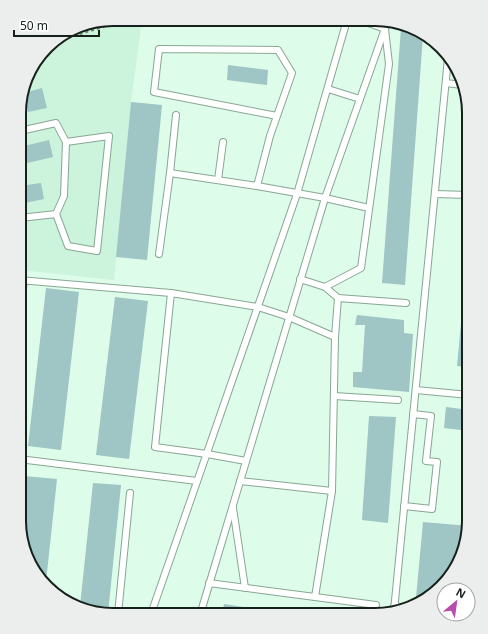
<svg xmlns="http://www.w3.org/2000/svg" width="488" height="634" font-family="'Noto Sans',sans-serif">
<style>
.built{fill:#ccf3dc}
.building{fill:#9fc5c4}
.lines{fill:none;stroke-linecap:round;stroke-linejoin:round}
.lane-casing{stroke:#89a695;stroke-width:8}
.path{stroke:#72867a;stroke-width:2;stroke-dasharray:3 3;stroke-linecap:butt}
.lane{stroke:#fff;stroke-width:6}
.rim{fill:none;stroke:#16211b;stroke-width:2}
</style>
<rect width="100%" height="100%" fill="#ddfce9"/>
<!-- built -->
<path class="built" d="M213,22L214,25L141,27L131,102L114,280L20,270V101L32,66L51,42L83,24Z"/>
<!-- building -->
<g class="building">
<path d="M83,24H90V25L78,27Z"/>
<path d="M401,28L409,29L423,35L405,285L382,283Z"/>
<path d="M228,65L268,70L267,85L227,80Z"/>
<path d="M42,88L47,108L28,112L24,93Z"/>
<path d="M131,102L162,105L147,260L116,257Z"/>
<path d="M49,140L53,157L23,164L20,147Z"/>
<path d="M41,183L44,199L20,204V186Z"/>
<path d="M468,250H469V367L457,366Z"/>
<path d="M46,288L79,292L61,450L28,446Z"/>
<path d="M115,297L148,301L129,459L96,455Z"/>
<path d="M357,315L404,320V333L413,334L409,392L353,387V372H362L365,325H355Z"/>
<path d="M446,407L469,410V431L444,428Z"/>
<path d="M369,416L396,417L388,523L362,520Z"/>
<path d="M24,476L57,479L46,582L29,563L19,522Z"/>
<path d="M93,483L121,485L108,614H101L80,606Z"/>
<path d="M423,522L469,526L453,573L424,599L416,598Z"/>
<path d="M224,604L288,614L287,615H222Z"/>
</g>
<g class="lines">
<defs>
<g id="lane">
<path d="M446,83L462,85"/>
<path d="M328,89L360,99"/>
<path d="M170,173L176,115"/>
<path d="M218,180L223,142"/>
<path d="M257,186L270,136L292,73L278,50L159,49L154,92L277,116"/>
<path d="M435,194L469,195"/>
<path d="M369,208L325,198L388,20"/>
<path d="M56,214L68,246L97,251L109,136L66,142"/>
<path d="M20,218L56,214L64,196L66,142L56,123L20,131"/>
<path d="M159,254L170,173L257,186L325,198L200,615"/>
<path d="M300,279L325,287L361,268L389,64L385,29L360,20"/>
<path d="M19,280L171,293"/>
<path d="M325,287L338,298"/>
<path d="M19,321L24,280"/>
<path d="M335,337L338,298L406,303"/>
<path d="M416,390L469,395"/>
<path d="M334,396L398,400"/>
<path d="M19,459L197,481"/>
<path d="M240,481L332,491L335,337L289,317L258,307L171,293L155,447L207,454L246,461"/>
<path d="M404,506L432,509L437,462L426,461L431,416L413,414"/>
<path d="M233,508L245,588"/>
<path d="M209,583L315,597L332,491"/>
<path d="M315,597L376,605"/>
<path d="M394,606L407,608"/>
<path d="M394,611L448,58"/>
<path d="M118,614L130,493"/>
<path d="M151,614L297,194L347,20"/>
</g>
</defs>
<!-- lane casing -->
<use href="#lane" class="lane-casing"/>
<!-- path -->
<path class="path" d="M51,43L113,24"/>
<!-- lane -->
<use href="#lane" class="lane"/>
</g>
<!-- crop -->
<path d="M0 0H488V634H0ZM113 26H375A87 87 0 0 1 462 113V521A87 87 0 0 1 375 608H113A87 87 0 0 1 26 521V113A87 87 0 0 1 113 26Z" fill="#eceded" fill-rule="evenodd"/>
<path class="rim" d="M113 26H375A87 87 0 0 1 462 113V521A87 87 0 0 1 375 608H113A87 87 0 0 1 26 521V113A87 87 0 0 1 113 26Z"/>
<!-- north arrow -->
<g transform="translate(456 602) rotate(29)"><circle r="19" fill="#ffffff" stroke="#a2a6a4"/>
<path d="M0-3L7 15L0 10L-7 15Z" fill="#b84bab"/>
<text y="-6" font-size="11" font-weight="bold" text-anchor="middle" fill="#16211b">N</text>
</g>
<!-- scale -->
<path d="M14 30v6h85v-6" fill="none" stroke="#16211b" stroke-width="2"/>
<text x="20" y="30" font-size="12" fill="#16211b" stroke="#ffffff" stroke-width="3" paint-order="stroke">50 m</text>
</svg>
